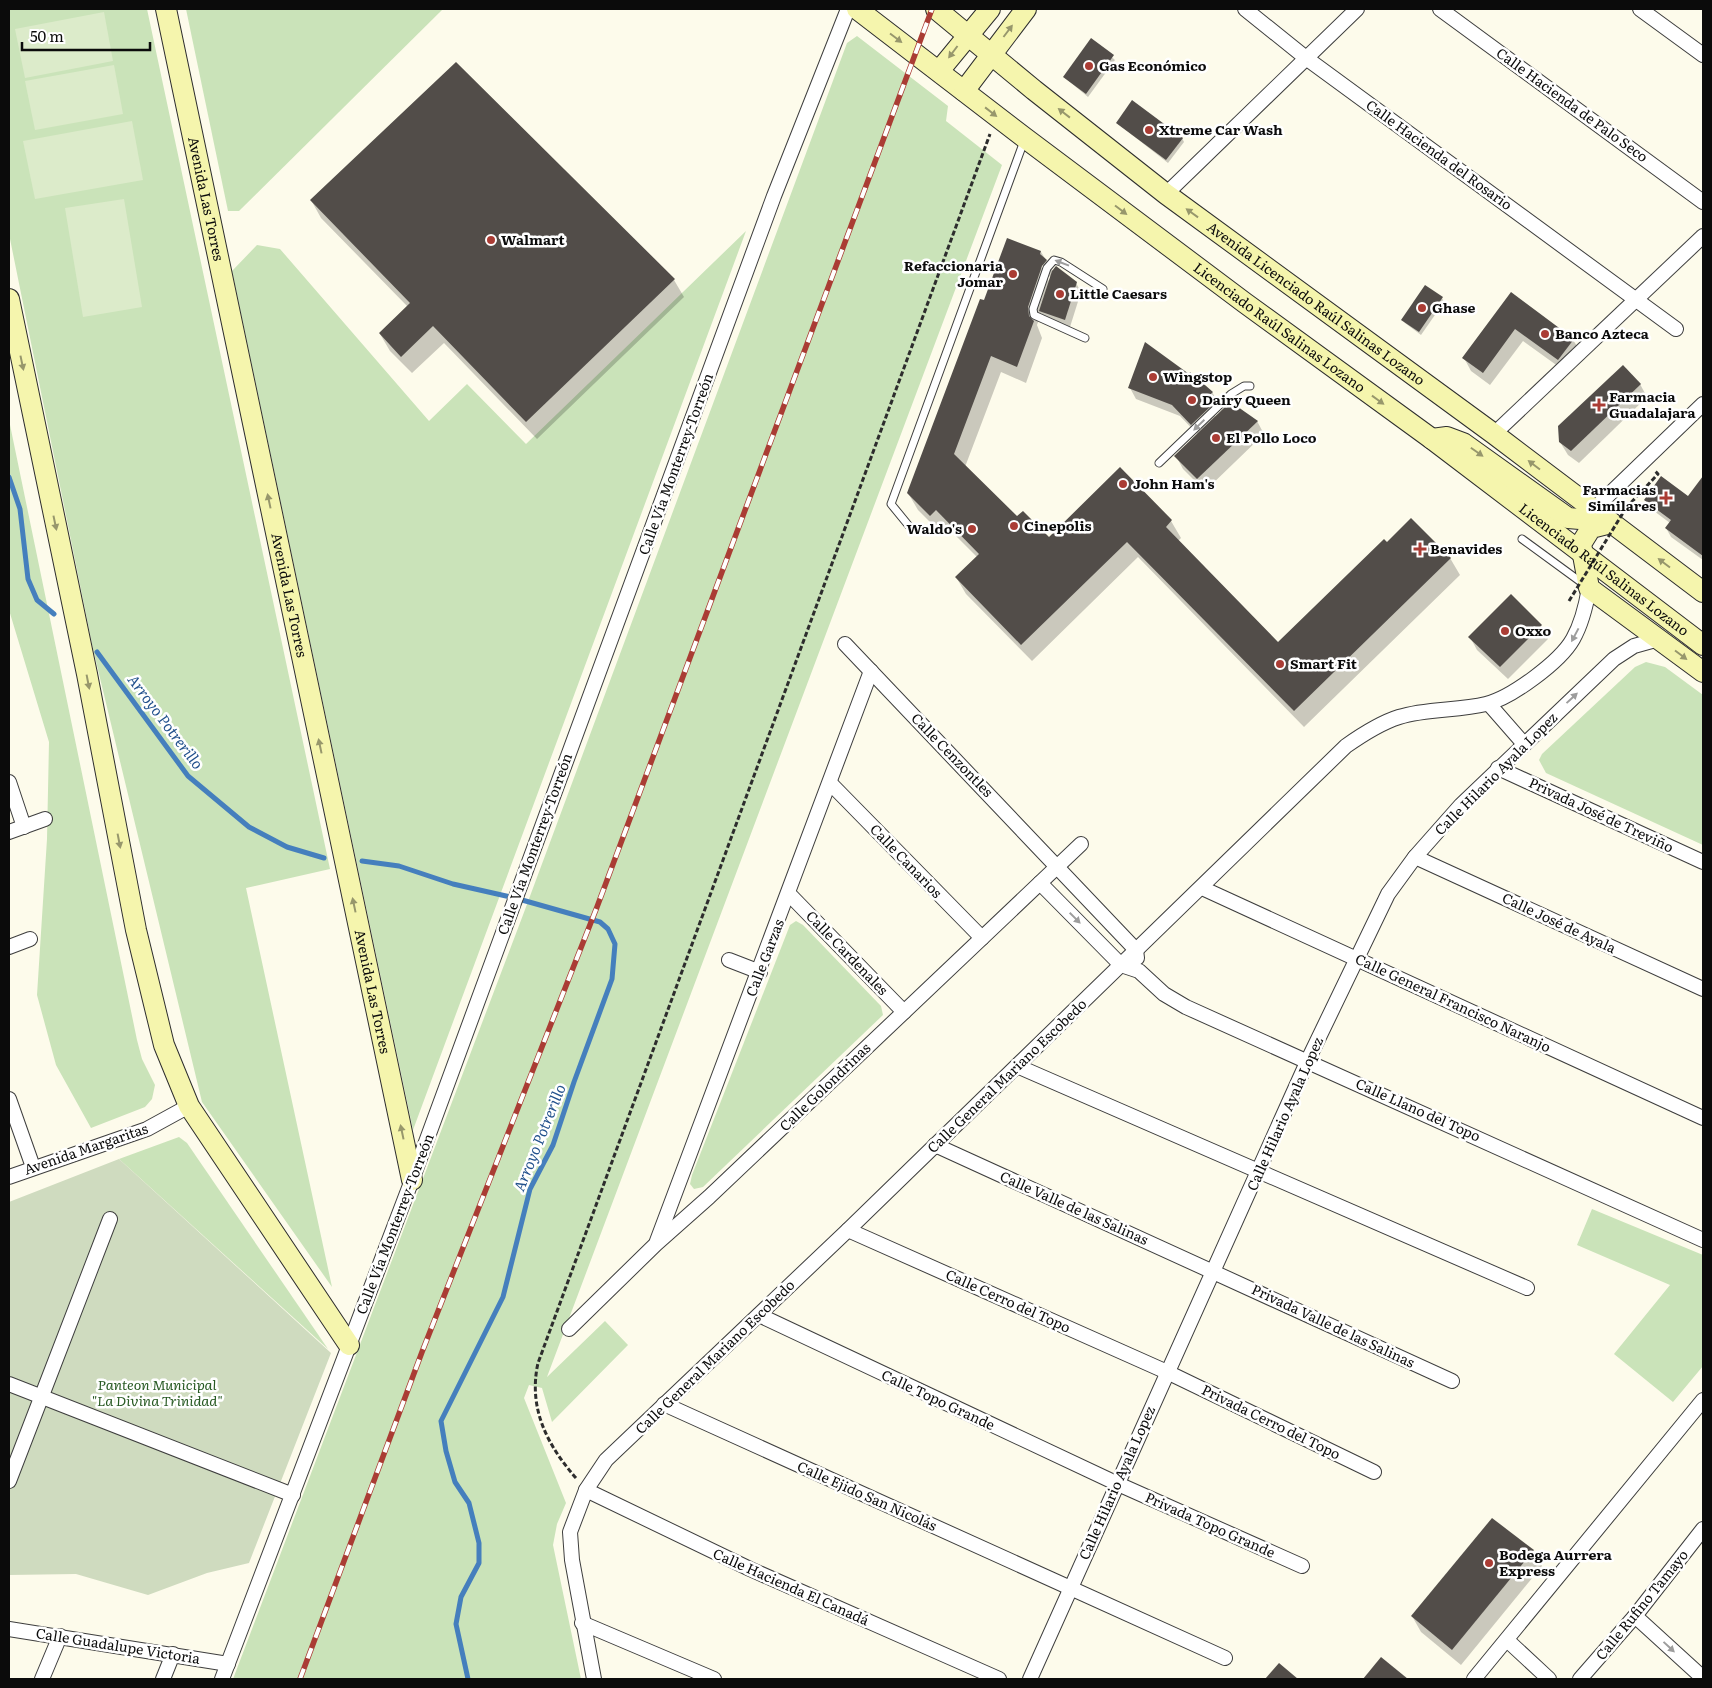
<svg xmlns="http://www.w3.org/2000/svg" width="1712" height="1688" font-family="Literata,serif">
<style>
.green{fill:#cae3b9}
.cemetery{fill:#cfdbbf}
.pitch{fill:#dcebca}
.shadow{fill:#0003;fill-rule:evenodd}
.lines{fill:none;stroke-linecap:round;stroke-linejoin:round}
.stream{stroke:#457fbd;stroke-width:5}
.building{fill:#524d49}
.lane-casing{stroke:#3e3e3e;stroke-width:9}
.street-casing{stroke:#3e3e3e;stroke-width:16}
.secondary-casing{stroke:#2d2d2d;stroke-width:22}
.path{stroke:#2d2d2d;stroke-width:3;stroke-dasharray:5 2.5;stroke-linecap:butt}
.lane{stroke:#fff;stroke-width:7}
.street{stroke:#fff;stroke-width:14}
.secondary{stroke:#f5f5ad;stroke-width:20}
.rail-casing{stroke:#aa3c34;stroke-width:5.5}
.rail{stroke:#fff;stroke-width:4;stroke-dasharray:11;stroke-linecap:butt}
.path-bridge{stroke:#2d2d2d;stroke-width:3;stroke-dasharray:5 2.5;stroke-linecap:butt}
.oneway{fill:#97976c}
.oneway2{fill:#9d9d9d}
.poi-dot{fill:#aa3c34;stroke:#fff;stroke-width:2}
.labels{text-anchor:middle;stroke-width:5;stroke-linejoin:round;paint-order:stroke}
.poi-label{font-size:14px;font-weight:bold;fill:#0b0b0b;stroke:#fff;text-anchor:start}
.street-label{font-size:14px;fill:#0b0b0b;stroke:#fff}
.park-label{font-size:14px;font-style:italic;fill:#285a23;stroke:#fff}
.water-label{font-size:15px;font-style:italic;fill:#23528d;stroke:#fff}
</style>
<rect width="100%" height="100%" fill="#fdfbeb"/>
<!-- green -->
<g class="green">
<path d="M9,9H147L330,869L246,888L332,1287L202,1102L93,649L9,234Z"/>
<path d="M186,9H443L239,211H228Z"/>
<path d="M857,36L948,106L946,121L1002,165L547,1377L605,1321L628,1345L552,1422L542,1388L529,1385L524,1398L566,1503L557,1524L553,1545L581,1679H233L523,915L847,43Z"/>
<path d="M746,231L413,1130L232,271L257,245L280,249L429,421L467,384L526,444Z"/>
<path d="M9,420L137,1040L142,1059L155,1085L152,1099L145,1107L91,1128L56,1065L37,995L47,839L49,742L9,610Z"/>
<path d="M1646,662L1665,667L1703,695V845L1546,773L1539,760L1542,754L1635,667Z"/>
<path d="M796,921L803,925L881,1006L883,1015L703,1187L694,1189L690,1184L692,1175L790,925Z"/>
<path d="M179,1137L187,1143L328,1349L119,1159Z"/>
<path d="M1592,1209L1703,1255V1366L1673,1402L1614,1354L1670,1285L1577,1245Z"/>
</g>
<!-- cemetery -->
<path class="cemetery" d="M119,1159L331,1353L249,1563L207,1573L148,1595L76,1574L9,1575V1202Z"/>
<!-- pitch -->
<g class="pitch">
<path d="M104,12L113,61L25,78L15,29Z"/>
<path d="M114,65L123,114L35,130L25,81Z"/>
<path d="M132,121L143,180L35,199L23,141Z"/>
<path d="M124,199L142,307L83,317L65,208Z"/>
</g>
<!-- shadow -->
<g class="shadow">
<path d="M1092,40L1115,60L1088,97L1064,77Z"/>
<path d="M1117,123L1182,138L1184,142L1168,163Z"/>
<path d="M311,200L674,280L684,297L537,439L444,343L412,373L390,351L380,334L408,307L321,218Z"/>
<path d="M1041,252L1053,271L1076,283L1081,292L1070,327L1045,319L1041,313L1037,325L1042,338L1026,383L1001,372L965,467L1017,518L1049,539L1120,469L1171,521L1181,538L1178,541L1278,644L1386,544L1450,558L1460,575L1304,727L1138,557L1032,661L966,594L956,577L977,557L946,526L940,532L918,510L908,493L985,302ZM1040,260L1051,279L1049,281L1038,262Z"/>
<path d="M1511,294L1573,340L1581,352L1566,372L1523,341L1490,385L1471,371L1464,358Z"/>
<path d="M1442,298L1444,302L1421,335L1405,323L1403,320Z"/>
<path d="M1640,384L1647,397L1579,463L1568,455L1560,442Z"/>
<path d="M1130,388L1212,392L1219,404L1212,410L1216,417L1257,421L1264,434L1205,491L1183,469L1176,456L1198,435L1180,416L1136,399Z"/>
<path d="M1703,478V560L1671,537L1666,528L1670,523L1650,508L1645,500L1689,498Z"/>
<path d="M1541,626L1548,639L1508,679L1477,650L1470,637Z"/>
<path d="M1533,1551L1542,1566L1461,1665L1421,1632L1412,1616Z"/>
</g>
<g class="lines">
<!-- stream -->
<g class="stream">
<path d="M9,477L20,509L28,579L37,600L54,614"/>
<path d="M97,652L188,776L249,827L287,847L324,858"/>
<path d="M362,861L399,866L453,884L515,898L600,922L608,929L615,944L612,979L574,1082L553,1145L530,1189L503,1297L441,1421L446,1451L455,1482L469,1503L479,1543V1563L461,1597L456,1624L468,1679"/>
</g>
</g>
<!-- building -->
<g class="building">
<path d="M1091,38L1114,55L1086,94L1063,77Z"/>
<path d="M456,62L675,279L526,422L433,326L401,357L379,333L410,303L310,200Z"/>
<path d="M1132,100L1183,138L1166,160L1116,123Z"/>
<path d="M1007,238L1041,251L1040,254L1047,260L1042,266L1028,307L1029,316L1034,321L1017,367L991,356L954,454L1017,516L1023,511L1049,537L1120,467L1172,520L1166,527L1278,642L1384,539L1387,542L1411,518L1451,558L1294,711L1127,542L1021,645L955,577L979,554L936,510L930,516L907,493L980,299L984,300Z"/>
<path d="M1056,266L1077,282L1065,320L1039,311L1052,271Z"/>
<path d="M1425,285L1443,297L1419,332L1401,320Z"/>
<path d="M1511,292L1574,339L1558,360L1515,329L1483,373L1462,358Z"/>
<path d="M1145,342L1189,374L1190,372L1213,392L1199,405L1211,406L1191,425L1172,405L1128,388Z"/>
<path d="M1623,365L1641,384L1571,451L1559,442L1558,426Z"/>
<path d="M1226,406L1238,407L1258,421L1197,479L1174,456Z"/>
<path d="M1661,476L1688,496L1703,476V556L1665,528L1671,520L1644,500Z"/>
<path d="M1511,594L1542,625L1500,667L1468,637Z"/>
<path d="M1492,1518L1534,1550L1452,1650L1411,1616Z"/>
<path d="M1381,1657L1408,1679H1363Z"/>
<path d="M1279,1663L1298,1679H1265Z"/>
</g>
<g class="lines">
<defs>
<g id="lane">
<path d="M1085,338L1034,315L1033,309L1047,268L1054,260L1061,262L1103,289"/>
<path d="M1159,463L1231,394L1244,386H1250"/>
<path d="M909,526L891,504L1024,141"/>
<path d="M1522,539L1585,585"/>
</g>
<g id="street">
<path d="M1245,9L1306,58L1676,329"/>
<path d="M1440,9L1703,202"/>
<path d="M1640,9L1703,55"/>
<path d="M1166,194L1357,9"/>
<path d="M1494,434L1703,236"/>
<path d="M1593,510L1703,404"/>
<path d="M845,644L1136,950L1137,958"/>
<path d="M1489,704L1524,744"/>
<path d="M1498,768L1703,862"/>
<path d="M9,782L24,827"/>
<path d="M830,783L982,938"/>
<path d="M9,832L45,819"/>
<path d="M1415,857L1703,989"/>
<path d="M1040,883L1121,965L1139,971L1164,994L1186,1007L1703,1240"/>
<path d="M1202,888L1703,1118"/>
<path d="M789,894L904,1012"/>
<path d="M9,947L30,939"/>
<path d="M729,960L760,972"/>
<path d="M1017,1066L1527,1288"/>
<path d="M9,1099L33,1167"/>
<path d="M935,1145L1452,1381"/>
<path d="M9,1177L147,1129L189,1106"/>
<path d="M848,1230L1167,1372L1374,1472"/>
<path d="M657,1241L871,671"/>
<path d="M759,1315L1118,1484L1302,1566"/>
<path d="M569,1329L656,1244L709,1197L1081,844"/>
<path d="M9,1384L293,1495"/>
<path d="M664,1404L1225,1658"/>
<path d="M9,1481L110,1219"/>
<path d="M586,1490L750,1569L999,1679"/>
<path d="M1635,1616L1703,1678"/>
<path d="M582,1623L714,1679"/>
<path d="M9,1629L228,1664"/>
<path d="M1507,1640L1549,1679"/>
<path d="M42,1679L60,1636"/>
<path d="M163,1679L173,1654"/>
<path d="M222,1679L412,1180L774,196L848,9"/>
<path d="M594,1679L572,1560L570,1532L586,1490L606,1460L848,1230L1346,746C1363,734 1380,723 1399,717C1427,708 1458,711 1486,704C1511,698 1560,662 1573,639C1582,623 1586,606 1589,588"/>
<path d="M1030,1679L1308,1060L1388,894L1415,857L1461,805L1614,659L1634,646L1659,639"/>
<path d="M1474,1679L1703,1400"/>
<path d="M1580,1679L1635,1616L1703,1529"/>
</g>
<g id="secondary">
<path id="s1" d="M166,9L412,1180"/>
<path id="s2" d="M857,9L1025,138L1245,303L1432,439L1703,645"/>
<path id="s3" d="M936,9L1034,90L1166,194L1494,434L1703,592"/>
<path d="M939,71L990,9"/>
<path d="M964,91L1026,9"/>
<path d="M9,299L87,674L136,930L164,1045L189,1106L349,1345"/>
<path d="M1432,439L1447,437L1463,443L1568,518L1580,519L1593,510"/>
<path d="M1611,523L1591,528L1581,544L1589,588L1703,672"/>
</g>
</defs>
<!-- lane casing -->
<use href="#lane" class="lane-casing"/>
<!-- street casing -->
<use href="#street" class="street-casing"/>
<!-- secondary casing -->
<use href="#secondary" class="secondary-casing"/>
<!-- path -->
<g class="path">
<path d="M1626,508L1658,474L1655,471"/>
<path d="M576,1478C547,1445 528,1408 538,1363L990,134"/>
</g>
<!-- lane -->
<use href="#lane" class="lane"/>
<!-- street -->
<use href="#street" class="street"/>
<!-- secondary -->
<use href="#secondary" class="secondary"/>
<defs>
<path id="rail" d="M300,1679L422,1352L597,907L932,9"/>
</defs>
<!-- rail casing -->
<use href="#rail" class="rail-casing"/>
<!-- rail -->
<use href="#rail" class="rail"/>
<!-- path-bridge -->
<path class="path-bridge" d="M1569,601L1626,508"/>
</g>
<!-- one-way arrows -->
<defs><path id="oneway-solid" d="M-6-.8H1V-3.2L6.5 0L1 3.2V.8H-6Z" transform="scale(1.25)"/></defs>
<g class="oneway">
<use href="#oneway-solid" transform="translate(1008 31) rotate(-53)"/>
<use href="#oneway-solid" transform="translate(896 38) rotate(37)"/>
<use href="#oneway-solid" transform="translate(953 52) rotate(127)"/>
<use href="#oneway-solid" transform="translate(991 112) rotate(38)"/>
<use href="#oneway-solid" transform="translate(1064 113) rotate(-142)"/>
<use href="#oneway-solid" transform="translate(1121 210) rotate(37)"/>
<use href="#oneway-solid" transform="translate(1192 213) rotate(-144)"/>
<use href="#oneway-solid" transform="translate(22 363) rotate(78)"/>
<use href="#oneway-solid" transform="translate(1378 400) rotate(36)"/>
<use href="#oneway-solid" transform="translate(1477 452) rotate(35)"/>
<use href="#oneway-solid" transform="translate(1534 465) rotate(-143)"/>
<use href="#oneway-solid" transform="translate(269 501) rotate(-102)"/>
<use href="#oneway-solid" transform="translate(55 523) rotate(78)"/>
<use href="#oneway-solid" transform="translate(1664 563) rotate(-143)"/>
<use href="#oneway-solid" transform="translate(1681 655) rotate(37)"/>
<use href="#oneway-solid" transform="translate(88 682) rotate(79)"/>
<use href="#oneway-solid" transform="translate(320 746) rotate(-102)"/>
<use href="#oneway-solid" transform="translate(119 841) rotate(79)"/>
<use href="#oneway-solid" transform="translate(354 905) rotate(-102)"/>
<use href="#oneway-solid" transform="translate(402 1132) rotate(-102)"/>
</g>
<g class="oneway2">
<use href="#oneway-solid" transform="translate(1062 263) rotate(-159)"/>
<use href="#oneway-solid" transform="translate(1199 425) rotate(136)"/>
<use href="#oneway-solid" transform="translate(1575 635) rotate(118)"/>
<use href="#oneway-solid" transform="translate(1572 698) rotate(-43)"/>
<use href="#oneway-solid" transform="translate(1075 918) rotate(45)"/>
<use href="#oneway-solid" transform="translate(1669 1647) rotate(43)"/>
</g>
<!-- markers -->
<g class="poi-dot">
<circle cx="1089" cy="66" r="5"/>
<circle cx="1149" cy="130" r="5"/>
<circle cx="491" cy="240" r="5"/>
<circle cx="1013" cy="274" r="5"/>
<circle cx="1060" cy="294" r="5"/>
<circle cx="1422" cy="308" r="5"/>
<circle cx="1545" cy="334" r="5"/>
<circle cx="1153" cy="377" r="5"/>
<circle cx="1192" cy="400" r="5"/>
<path d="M1596.5 397.5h5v5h5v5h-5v5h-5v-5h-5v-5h5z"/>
<circle cx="1216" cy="438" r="5"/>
<circle cx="1123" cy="484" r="5"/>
<path d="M1663.5 490.5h5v5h5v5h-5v5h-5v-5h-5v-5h5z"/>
<circle cx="1014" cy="526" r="5"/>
<circle cx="972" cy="529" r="5"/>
<path d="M1417.5 541.5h5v5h5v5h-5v5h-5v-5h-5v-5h5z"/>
<circle cx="1505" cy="631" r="5"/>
<circle cx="1280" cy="664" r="5"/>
<circle cx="1489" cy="1563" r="5"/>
</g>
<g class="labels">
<!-- poi labels -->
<g class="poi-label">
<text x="1099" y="71">Gas Económico</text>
<text x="1159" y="135">Xtreme Car Wash</text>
<text x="501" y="245">Walmart</text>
<text x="1003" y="271" text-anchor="end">Refaccionaria<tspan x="1003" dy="16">Jomar</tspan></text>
<text x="1070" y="299">Little Caesars</text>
<text x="1432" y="313">Ghase</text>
<text x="1555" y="339">Banco Azteca</text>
<text x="1163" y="382">Wingstop</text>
<text x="1609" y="402">Farmacia<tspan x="1609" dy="16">Guadalajara</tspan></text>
<text x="1202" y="405">Dairy Queen</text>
<text x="1226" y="443">El Pollo Loco</text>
<text x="1133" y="489">John Ham's</text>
<text x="1656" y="495" text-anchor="end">Farmacias<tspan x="1656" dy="16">Similares</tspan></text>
<text x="1024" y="531">Cinepolis</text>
<text x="962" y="534" text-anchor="end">Waldo's</text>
<text x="1430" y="554">Benavides</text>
<text x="1515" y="636">Oxxo</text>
<text x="1290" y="669">Smart Fit</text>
<text x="1499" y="1560">Bodega Aurrera<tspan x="1499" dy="16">Express</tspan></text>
</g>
<!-- street labels -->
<g class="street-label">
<text transform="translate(1572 105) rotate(36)" y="5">Calle Hacienda de Palo Seco</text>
<text transform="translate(1439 155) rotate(36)" y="5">Calle Hacienda del Rosario</text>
<text dy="5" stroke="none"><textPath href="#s1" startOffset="194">Avenida Las Torres</textPath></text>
<text dy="5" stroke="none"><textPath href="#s3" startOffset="481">Avenida Licenciado Raúl Salinas Lozano</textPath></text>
<text dy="5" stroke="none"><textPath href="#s2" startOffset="529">Licenciado Raúl Salinas Lozano</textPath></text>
<text transform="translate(676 464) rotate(-70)" y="5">Calle Vía Monterrey-Torreón</text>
<text dy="5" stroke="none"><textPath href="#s2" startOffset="934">Licenciado Raúl Salinas Lozano</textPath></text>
<text dy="5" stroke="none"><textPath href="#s1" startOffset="599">Avenida Las Torres</textPath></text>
<text transform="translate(952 755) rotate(46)" y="5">Calle Cenzontles</text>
<text transform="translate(1496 774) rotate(-45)" y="5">Calle Hilario Ayala Lopez</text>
<text transform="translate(1601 815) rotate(25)" y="5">Privada José de Treviño</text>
<text transform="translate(535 844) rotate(-70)" y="5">Calle Vía Monterrey-Torreón</text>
<text transform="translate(906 861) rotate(46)" y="5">Calle Canarios</text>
<text transform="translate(1559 923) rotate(25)" y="5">Calle José de Ayala</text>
<text transform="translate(847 953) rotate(46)" y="5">Calle Cardenales</text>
<text transform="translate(765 958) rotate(-69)" y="5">Calle Garzas</text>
<text dy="5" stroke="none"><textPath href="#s1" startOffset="1004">Avenida Las Torres</textPath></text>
<text transform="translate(1453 1003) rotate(25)" y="5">Calle General Francisco Naranjo</text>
<text transform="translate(1007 1076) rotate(-44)" y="5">Calle General Mariano Escobedo</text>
<text transform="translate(825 1087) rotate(-44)" y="5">Calle Golondrinas</text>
<text transform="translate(1418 1110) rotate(24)" y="5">Calle Llano del Topo</text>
<text transform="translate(1285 1114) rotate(-66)" y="5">Calle Hilario Ayala Lopez</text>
<text transform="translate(86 1149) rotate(-19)" y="5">Avenida Margaritas</text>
<text transform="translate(1074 1208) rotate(24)" y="5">Calle Valle de las Salinas</text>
<text transform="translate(395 1224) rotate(-69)" y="5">Calle Vía Monterrey-Torreón</text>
<text transform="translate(1008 1301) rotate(24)" y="5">Calle Cerro del Topo</text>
<text transform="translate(1333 1326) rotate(25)" y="5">Privada Valle de las Salinas</text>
<text transform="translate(715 1357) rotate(-44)" y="5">Calle General Mariano Escobedo</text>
<text transform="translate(938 1400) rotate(25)" y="5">Calle Topo Grande</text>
<text transform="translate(1271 1422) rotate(26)" y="5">Privada Cerro del Topo</text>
<text transform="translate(1117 1483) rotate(-66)" y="5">Calle Hilario Ayala Lopez</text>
<text transform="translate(867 1496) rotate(24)" y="5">Calle Ejido San Nicolás</text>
<text transform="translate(1210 1525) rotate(24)" y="5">Privada Topo Grande</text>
<text transform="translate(791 1587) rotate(24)" y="5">Calle Hacienda El Canadá</text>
<text transform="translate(1642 1605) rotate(-51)" y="5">Calle Rufino Tamayo</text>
<text transform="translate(118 1646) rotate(9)" y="5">Calle Guadalupe Victoria</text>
</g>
<!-- park labels -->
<g class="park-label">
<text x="157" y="1390">Panteon Municipal<tspan x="157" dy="16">"La Divina Trinidad"</tspan></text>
</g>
<!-- water labels -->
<g class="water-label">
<text transform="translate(165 722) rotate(53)" y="5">Arroyo Potrerillo</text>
<text transform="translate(540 1138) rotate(-68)" y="5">Arroyo Potrerillo</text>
</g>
</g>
<!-- border -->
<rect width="1712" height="1688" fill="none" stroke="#0b0b0b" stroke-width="20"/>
<!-- scale -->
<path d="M22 42v8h128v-8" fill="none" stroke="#0b0b0b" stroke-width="2.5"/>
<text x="30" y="42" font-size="15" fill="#0b0b0b" stroke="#ffffff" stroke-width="4" paint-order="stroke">50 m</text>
</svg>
